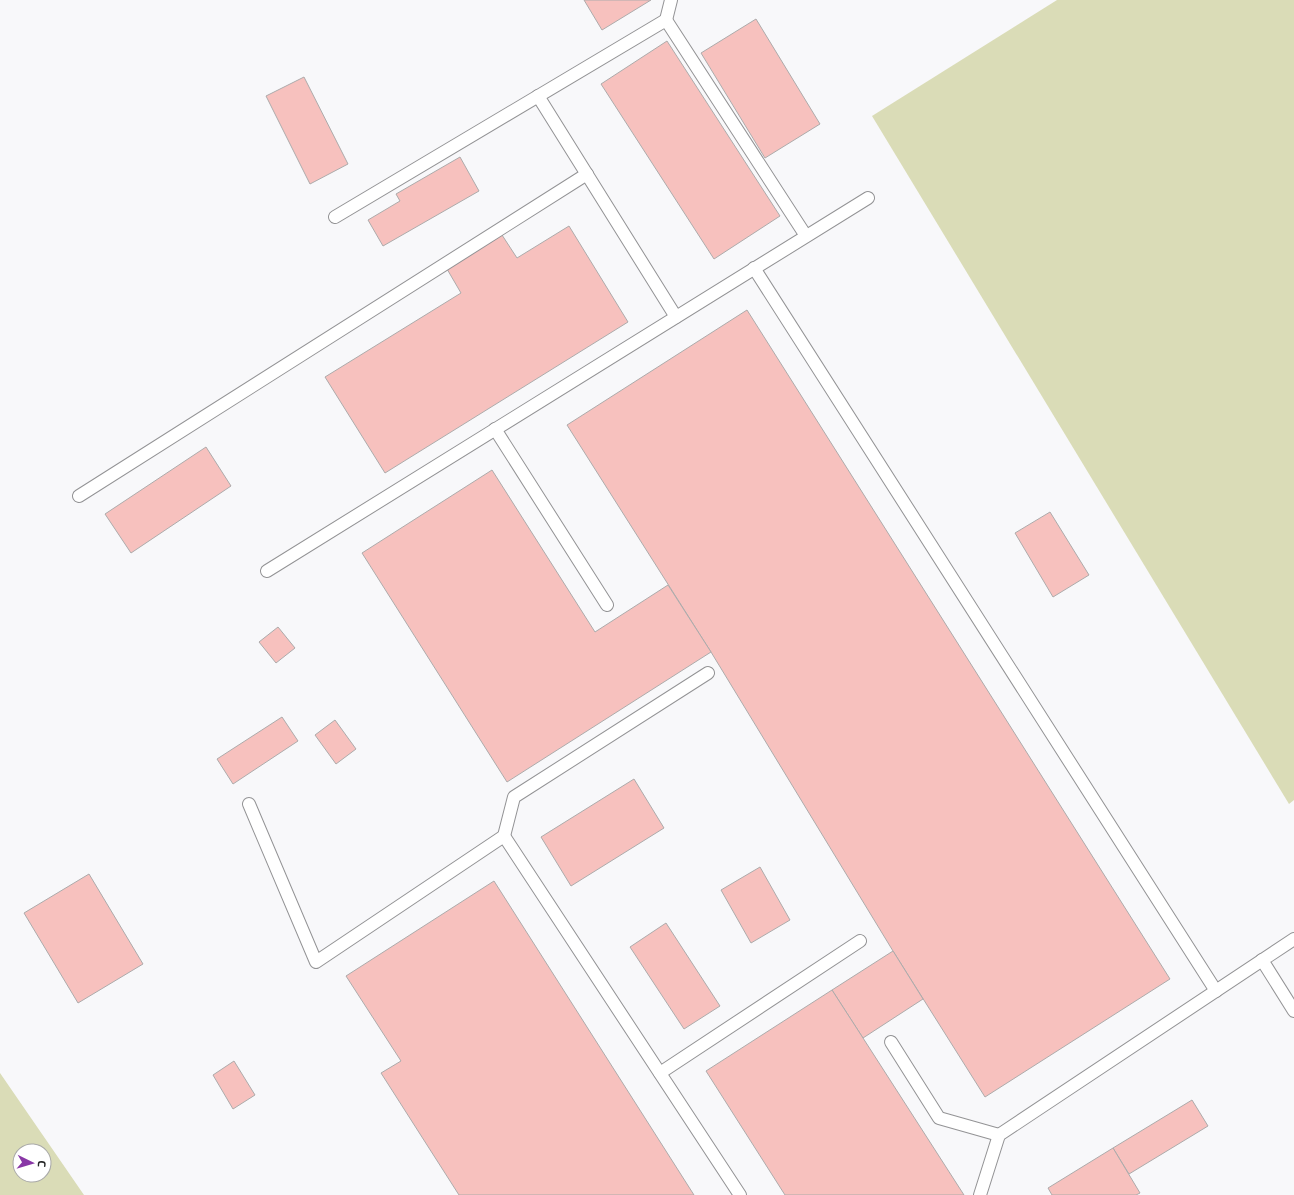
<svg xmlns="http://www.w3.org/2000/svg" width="1294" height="1195" font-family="'Exo 2',sans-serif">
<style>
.green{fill:#dadcb7;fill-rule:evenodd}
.building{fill:#f7c1be;stroke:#adabab}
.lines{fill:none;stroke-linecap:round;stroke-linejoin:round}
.service-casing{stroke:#939395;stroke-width:14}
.service{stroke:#fff;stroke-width:12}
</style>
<rect width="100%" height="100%" fill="#f8f8fa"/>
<!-- green -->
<g class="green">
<path d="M1057,0H1294V800L1289,804L872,116Z"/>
<path d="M0,1073L84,1195H0ZM20,1151H44V1175H20Z"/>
</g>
<!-- building -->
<g class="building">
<path d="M584,0H651L602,30Z"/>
<path d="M756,19L820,124L765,158L701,53Z"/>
<path d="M667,41L780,216L714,259L601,84Z"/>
<path d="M304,77L348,164L310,184L266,96Z"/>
<path d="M460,157L479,191L383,246L368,220L400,201L396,194Z"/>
<path d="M569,226L628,322L385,473L325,377L461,293L447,269L502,235L517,258Z"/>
<path d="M747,310L1170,979L985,1097L893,951L711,652L567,425Z"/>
<path d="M206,447L231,486L131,553L105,514Z"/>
<path d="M492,470L595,632L668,585L711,652L507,782L362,553Z"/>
<path d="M1050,512L1089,575L1053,597L1015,533Z"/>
<path d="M278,627L295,648L276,663L259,642Z"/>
<path d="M282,717L298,741L233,784L217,759Z"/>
<path d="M335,720L356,749L336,764L315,735Z"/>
<path d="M634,779L664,828L571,886L541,837Z"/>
<path d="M760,867L790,920L751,943L721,890Z"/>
<path d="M89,874L143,964L78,1003L24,913Z"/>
<path d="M494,881L694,1195H459L381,1073L401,1061L346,976Z"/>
<path d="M666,923L720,1006L684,1029L630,947Z"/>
<path d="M893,951L923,999L863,1038L832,990Z"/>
<path d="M832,990L863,1038L964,1195H785L706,1071Z"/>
<path d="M234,1061L255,1095L233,1109L213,1075Z"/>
<path d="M1192,1100L1208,1126L1129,1174L1113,1148Z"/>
<path d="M1113,1148L1140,1193L1136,1195H1052L1048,1188Z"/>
</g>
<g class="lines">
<defs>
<g id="service">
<path d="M666,20L671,0"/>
<path d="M538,96L676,317"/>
<path d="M335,217L666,20L806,236"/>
<path d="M754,268L1216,991"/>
<path d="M495,429L607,605"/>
<path d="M79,496L587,174"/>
<path d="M267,571L868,198"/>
<path d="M249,804L316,962L504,836L740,1195"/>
<path d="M504,836L514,797L708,673"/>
<path d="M1262,960L1294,1011"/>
<path d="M891,1042L939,1118L999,1135"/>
<path d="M660,1073L860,941"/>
<path d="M980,1195L999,1135L1294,939"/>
</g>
</defs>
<!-- service casing -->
<use href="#service" class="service-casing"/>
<!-- service -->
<use href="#service" class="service"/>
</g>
<!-- north arrow -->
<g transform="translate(32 1163) rotate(95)"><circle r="19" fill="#ffffff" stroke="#a9a9a9"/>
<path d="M0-3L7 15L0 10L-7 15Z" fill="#8937a6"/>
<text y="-6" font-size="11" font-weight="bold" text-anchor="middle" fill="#272828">С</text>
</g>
</svg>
